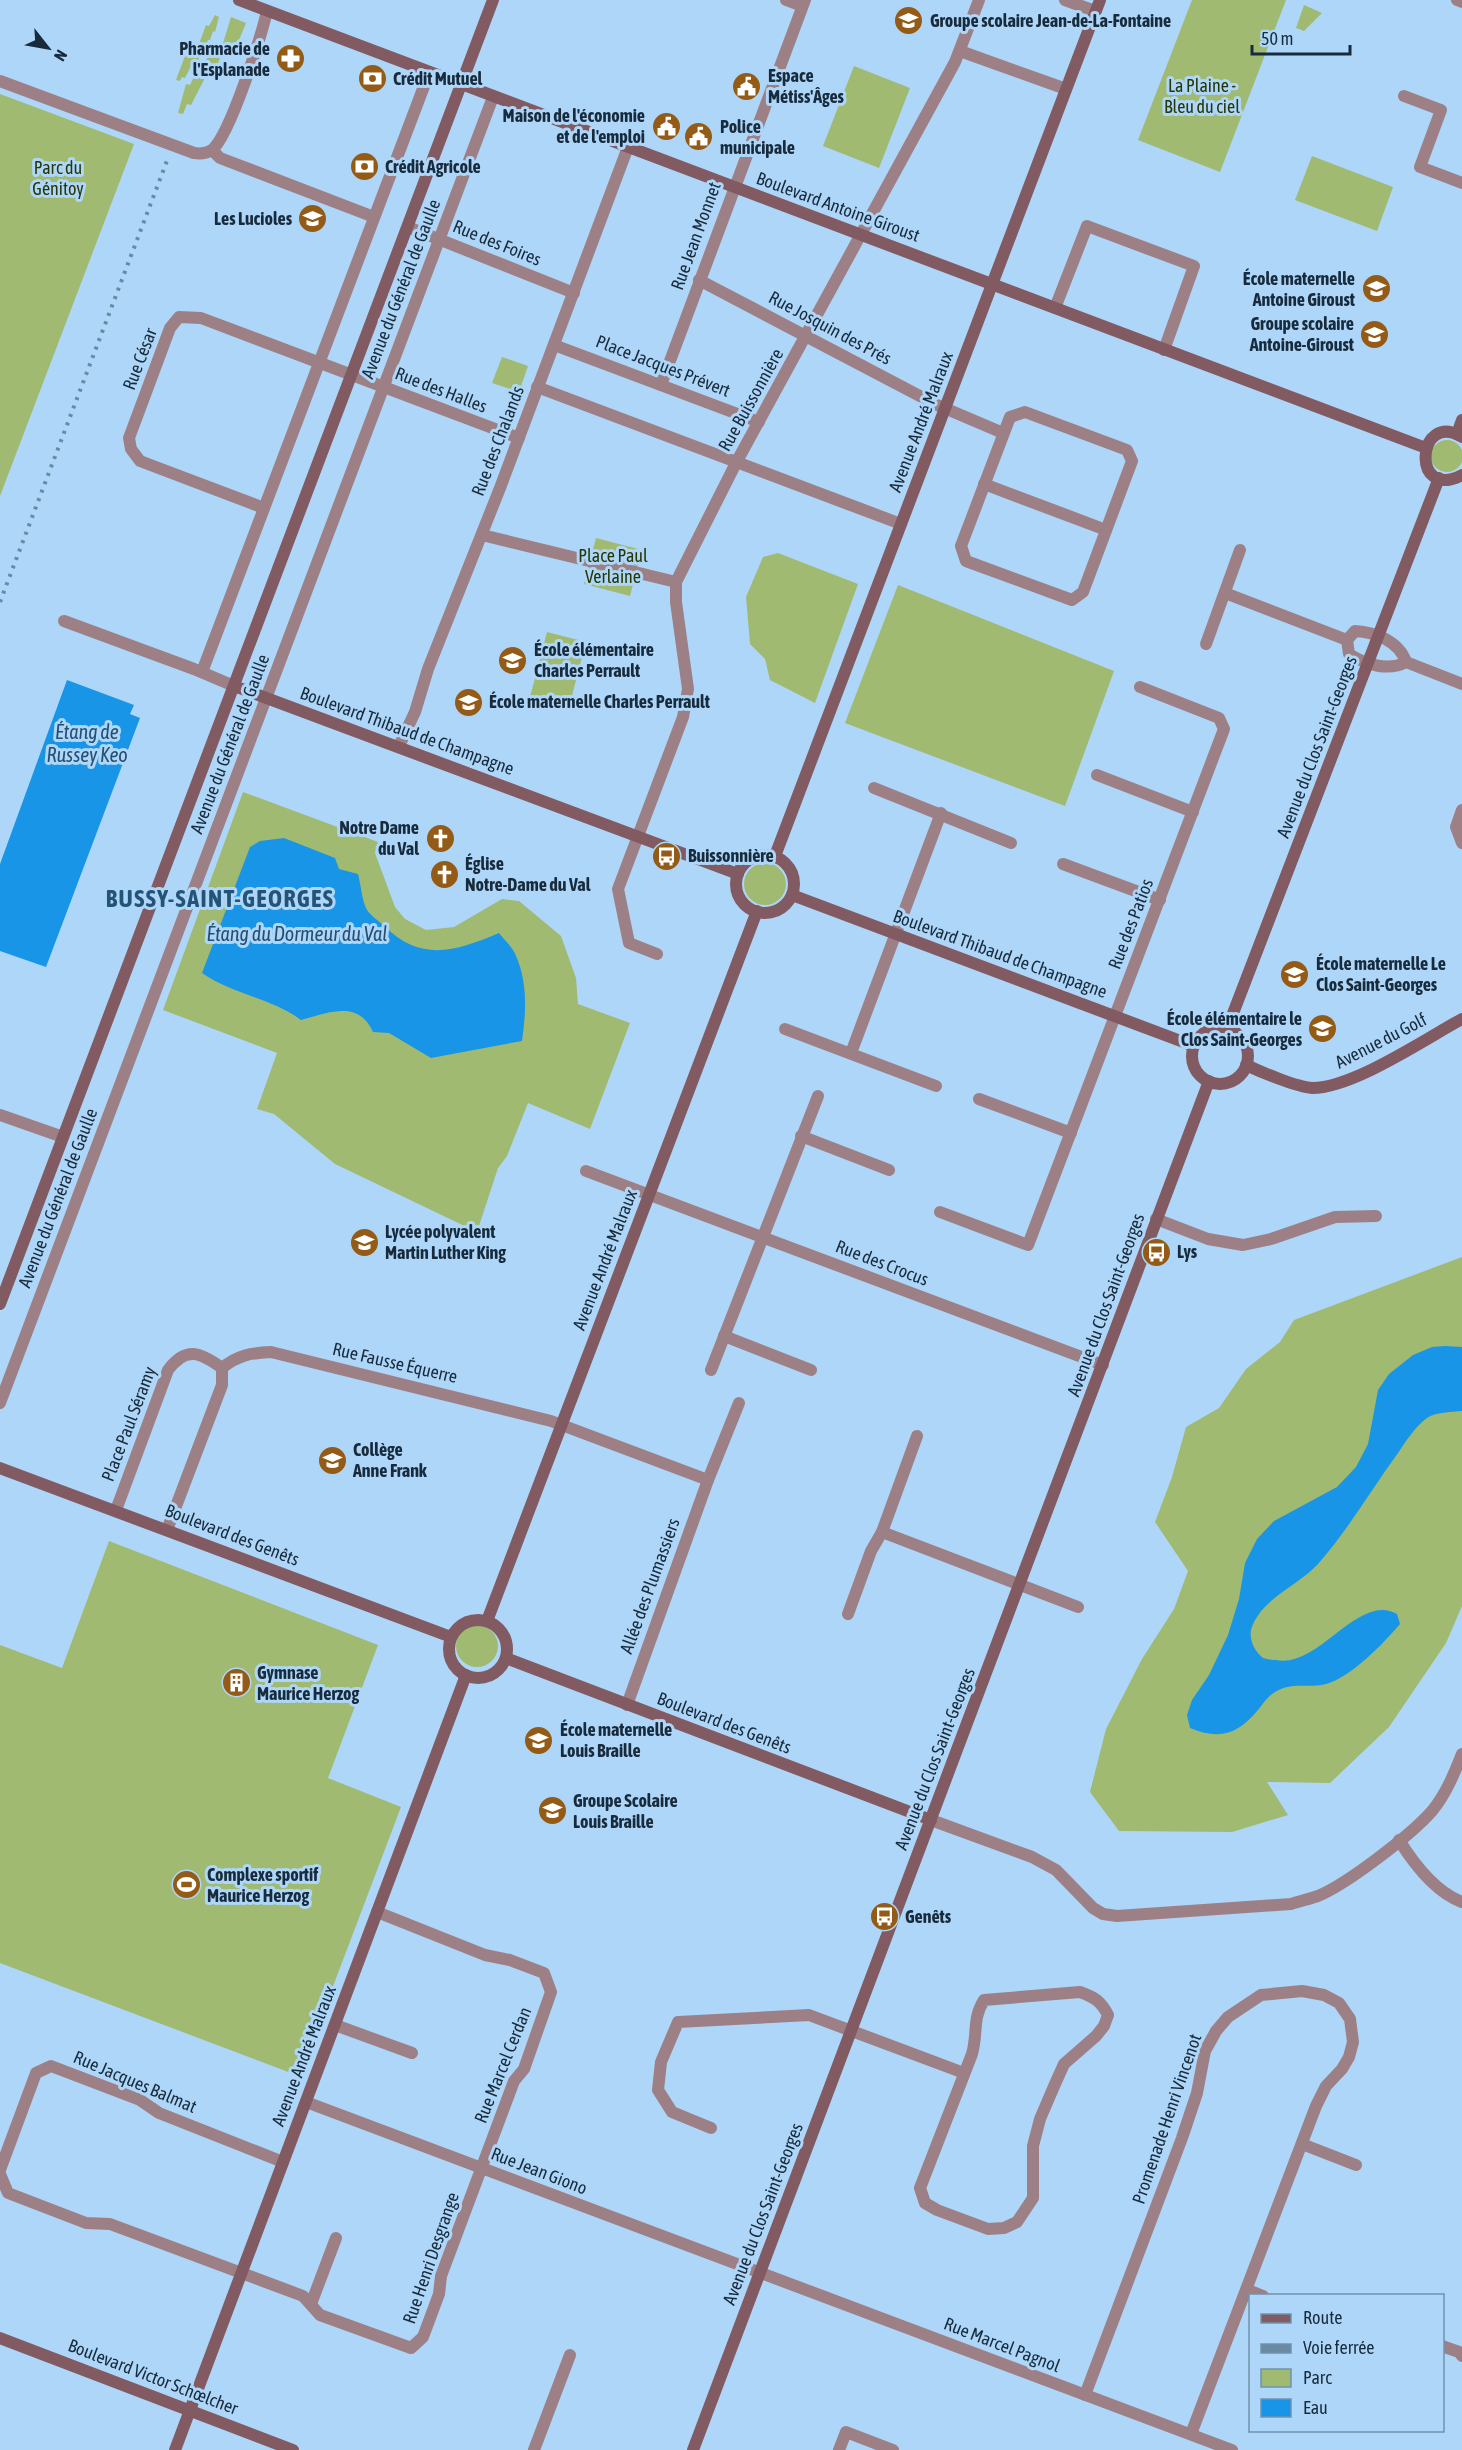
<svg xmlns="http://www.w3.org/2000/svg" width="1462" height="2450" font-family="'Asap Condensed',sans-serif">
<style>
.green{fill:#a0ba72}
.water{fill:#1895e7}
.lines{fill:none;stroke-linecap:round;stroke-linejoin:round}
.street{stroke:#9d8086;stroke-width:12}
.secondary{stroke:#825a62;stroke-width:12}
.rail{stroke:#6a89a3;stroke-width:4;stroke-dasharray:3 6;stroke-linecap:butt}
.labels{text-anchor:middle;stroke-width:6;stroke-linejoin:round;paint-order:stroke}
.poi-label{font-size:18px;font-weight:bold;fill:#182b3c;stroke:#aed6f9;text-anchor:start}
.park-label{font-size:18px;fill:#273602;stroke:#aed6f9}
.street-label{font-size:18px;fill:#182b3c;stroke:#aed6f9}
.water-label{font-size:20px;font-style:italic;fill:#244f71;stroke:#aed6f9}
.district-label{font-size:24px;font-weight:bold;letter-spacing:1.5px;fill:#245378;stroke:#aed6f9}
</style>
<rect width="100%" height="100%" fill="#aed6f9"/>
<!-- green -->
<g class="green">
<path d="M1192,0H1286L1220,172L1138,140Z"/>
<path d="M1304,5L1322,13L1304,31L1296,28Z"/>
<path d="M215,15L219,17L215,32L213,31L210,40H208L205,47L203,46L198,61L194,60L185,78L182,77L180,81L176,80L189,45L193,46L195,42L199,44L206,25L209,26Z"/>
<path d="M231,17L246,23L232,57L220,53Z"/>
<path d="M212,48L216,49L214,56L220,58L212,78L206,76L191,105L187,104L183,114L178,113L186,84L190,85L198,68L202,69Z"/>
<path d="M854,66L910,88L879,168L823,146Z"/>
<path d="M0,94L134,144L0,496Z"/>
<path d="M1312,156L1393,187L1377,231L1295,200Z"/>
<path d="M502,357L528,366L519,392L492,383Z"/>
<circle cx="1447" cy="456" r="16"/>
<path d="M596,538L642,550L630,596L584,584Z"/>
<path d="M778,553L858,584L815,703L770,680L765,659L750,644L746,597L763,557Z"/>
<path d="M898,585L1114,671L1065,806L845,723Z"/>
<path d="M547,632L586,642L569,707L530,697Z"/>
<path d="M243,792L378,842L375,853L395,907L405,919L426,930L454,927L502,899L519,901L561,936L576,978L578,1004L630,1023L590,1129L528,1103L507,1156L498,1168L477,1232L335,1164L274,1114L257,1109L277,1053L163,1010Z"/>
<circle cx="765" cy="884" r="21"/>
<path d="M1462,1257V1606L1446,1643L1389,1727L1330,1783L1267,1782L1288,1815L1232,1832L1119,1831L1090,1792L1106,1729L1142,1659L1174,1609L1188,1571L1155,1522L1172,1477L1186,1427L1219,1408L1246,1369L1280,1342L1294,1320Z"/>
<path d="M109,1541L378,1645L328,1778L401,1807L299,2076L0,1963V1645L62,1668Z"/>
<circle cx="477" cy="1646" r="21"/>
</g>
<!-- water -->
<g class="water">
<path d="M67,680L134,705L130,714L140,718L46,967L0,951V864Z"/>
<path d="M284,838L335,858L339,869L358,874C361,885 362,901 367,910C371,916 379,921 384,926C422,963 456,951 499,933C504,940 513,947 516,956C528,983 526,1013 522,1041L431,1058L389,1033L373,1032C358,999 328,1013 301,1020C271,998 232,994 202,973L250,847L260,841Z"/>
<path d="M1445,1346L1462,1347V1411C1452,1412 1435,1412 1427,1418C1415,1427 1406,1441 1398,1453C1371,1490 1348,1530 1318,1564C1298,1586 1260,1599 1251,1630C1249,1640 1255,1652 1263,1658C1266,1659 1273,1660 1276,1660C1319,1669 1358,1592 1397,1614L1400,1624C1384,1643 1350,1678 1326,1684C1312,1688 1294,1683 1281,1689C1269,1694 1265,1701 1258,1710C1237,1735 1219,1740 1190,1728L1187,1715L1192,1700L1209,1675L1228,1635L1239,1599L1245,1563L1257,1539L1274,1521L1337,1487L1356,1467L1368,1444L1378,1390L1389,1374L1413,1355L1432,1347Z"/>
</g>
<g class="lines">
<!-- street -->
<g class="street">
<path d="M786,0L802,6"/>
<path d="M1065,0L1095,11"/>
<path d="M1457,0L1462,2"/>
<path d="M960,51L1066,89"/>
<path d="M0,81L194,153C201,154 206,154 212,150C230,135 261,37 267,11"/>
<path d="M1404,96L1441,110L1420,167L1462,183"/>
<path d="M212,150L220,158L374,217"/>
<path d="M408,227L574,293"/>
<path d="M699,280L935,404L1003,433"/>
<path d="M1055,308L1087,226L1194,266L1164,350"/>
<path d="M554,345L759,422"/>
<path d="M661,385L805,0"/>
<path d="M537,387L901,524"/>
<path d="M1025,412L1127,450L1132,461L1083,592L1072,600L966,561L961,546L1010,417Z"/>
<path d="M984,484L1106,530"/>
<path d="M264,508L140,461L131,449L129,438L170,328L179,317L201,318L519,438"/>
<path d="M482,535L676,582"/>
<path d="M1225,593L1347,640"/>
<path d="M64,621L194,669L234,686"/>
<path d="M1355,631C1375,632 1399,641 1406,662C1388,672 1365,664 1349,654L1347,640Z"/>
<path d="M1206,644L1240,550"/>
<path d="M1406,662L1462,684"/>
<path d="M202,672L429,73"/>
<path d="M399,746L415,712L428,669L500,488L628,147"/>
<path d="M1097,775L1193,812"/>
<path d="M874,788L1011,843"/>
<path d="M1462,810L1456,827L1462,843"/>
<path d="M1063,864L1160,900"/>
<path d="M657,954L629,943L618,889L683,717L688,689L676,602V582L736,463L955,62L979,0"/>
<path d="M785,1029L936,1086"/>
<path d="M851,1053L941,813"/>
<path d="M979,1099L1071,1133"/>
<path d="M0,1115L63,1137"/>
<path d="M801,1136L889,1170"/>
<path d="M586,1171L1103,1365"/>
<path d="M940,1212L1028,1245L1224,729L1219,718L1140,687"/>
<path d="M1156,1219L1208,1239L1243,1245L1271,1239L1335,1217L1376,1216"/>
<path d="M724,1336L811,1370"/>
<path d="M222,1368C238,1355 251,1353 271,1352L551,1421L708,1480"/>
<path d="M711,1370L818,1096"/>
<path d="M0,1403L493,97"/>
<path d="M116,1510L168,1370C186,1346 200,1352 222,1368V1385L167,1530"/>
<path d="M882,1532L1078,1607"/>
<path d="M848,1614L871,1551L882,1532L917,1436"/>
<path d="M627,1705L708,1480L739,1403"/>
<path d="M931,1820L1032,1857L1056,1870L1093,1908L1103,1914L1117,1916L1291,1904C1300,1901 1309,1899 1318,1896C1347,1884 1411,1835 1432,1811C1446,1794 1454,1774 1462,1754"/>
<path d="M1399,1840C1414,1864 1435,1892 1462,1902"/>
<path d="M1080,1992C1094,1997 1101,2001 1108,2015L1104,2026L1096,2036L1064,2064L1055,2084L1040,2119L1033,2146V2198L1017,2222L1004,2228L988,2229L937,2210L925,2203L920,2188L972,2054C978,2033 972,2019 984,2000Z"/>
<path d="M335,2025L412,2053"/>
<path d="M306,2102L1232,2450"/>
<path d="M711,2128L672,2112L658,2090L661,2062L678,2022L809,2015L964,2073"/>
<path d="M1302,2144L1356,2165"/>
<path d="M0,2170L36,2073L51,2066L140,2100L159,2113L283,2162"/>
<path d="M0,2174L8,2193L86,2223L110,2224L303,2296L320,2315L411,2348L423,2337L439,2294L441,2276L514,2081L524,2069L551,1992L544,1973L510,1960L485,1955L377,1912"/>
<path d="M1248,2290L1263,2296"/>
<path d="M311,2304L336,2238"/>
<path d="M1442,2346L1459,2352L1462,2356"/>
<path d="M1085,2395L1182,2138L1197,2093L1205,2051L1216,2031L1228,2017L1261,1995L1302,1991L1324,1995L1339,2003L1350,2019L1353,2042L1349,2057L1342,2069L1326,2086L1316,2106L1191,2434"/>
<path d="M534,2450L570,2355"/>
<path d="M839,2450L846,2432L893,2450"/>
</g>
<!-- secondary -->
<g class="secondary">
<path d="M239,0L1426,448"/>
<path d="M1457,434L1462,420"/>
<path d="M1462,437C1417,409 1410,502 1462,475"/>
<path d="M234,686L738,874"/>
<circle cx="765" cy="884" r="29"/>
<path d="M775,856L1100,0"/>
<path d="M792,895L1194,1046"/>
<circle cx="1220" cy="1056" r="28"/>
<path d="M1227,1029L1439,478"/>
<path d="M1246,1065C1261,1072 1297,1087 1312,1088C1353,1088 1425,1039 1462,1019"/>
<path d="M0,1304L493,0"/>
<path d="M0,1468L451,1637"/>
<circle cx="478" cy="1649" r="29"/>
<path d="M487,1621L757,911"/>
<path d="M506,1658L931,1820"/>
<path d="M0,2338L293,2450"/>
<path d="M175,2450L466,1675"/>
<path d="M693,2450L1209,1081"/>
</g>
<!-- rail -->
<path class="rail" d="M0,602L168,158"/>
</g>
<!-- icons -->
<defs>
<symbol id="school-disc" viewBox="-11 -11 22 22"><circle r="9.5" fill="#945b16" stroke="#aed6f9"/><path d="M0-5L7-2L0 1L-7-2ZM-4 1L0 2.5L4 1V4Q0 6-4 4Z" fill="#fff"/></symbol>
<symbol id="pharmacy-disc" viewBox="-11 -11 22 22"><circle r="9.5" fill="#945b16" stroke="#aed6f9"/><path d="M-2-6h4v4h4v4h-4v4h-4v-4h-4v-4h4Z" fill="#fff"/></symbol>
<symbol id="bank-disc" viewBox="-11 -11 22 22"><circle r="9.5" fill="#945b16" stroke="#aed6f9"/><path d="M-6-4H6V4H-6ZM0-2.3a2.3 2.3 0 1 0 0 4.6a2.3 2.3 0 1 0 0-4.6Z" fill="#fff"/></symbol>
<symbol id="civic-disc" viewBox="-11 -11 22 22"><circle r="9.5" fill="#945b16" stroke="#aed6f9"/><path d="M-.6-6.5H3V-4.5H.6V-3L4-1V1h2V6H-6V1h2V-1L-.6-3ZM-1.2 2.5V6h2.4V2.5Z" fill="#fff"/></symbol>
<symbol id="church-disc" viewBox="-11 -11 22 22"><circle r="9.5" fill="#945b16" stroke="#aed6f9"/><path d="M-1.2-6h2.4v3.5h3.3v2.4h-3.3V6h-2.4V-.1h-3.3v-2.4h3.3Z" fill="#fff"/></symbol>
<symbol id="bus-disc" viewBox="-11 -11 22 22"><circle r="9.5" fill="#945b16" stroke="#aed6f9"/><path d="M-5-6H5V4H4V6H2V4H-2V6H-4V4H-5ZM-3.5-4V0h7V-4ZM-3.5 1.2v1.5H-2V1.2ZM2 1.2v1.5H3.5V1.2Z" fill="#fff"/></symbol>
<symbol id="building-disc" viewBox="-11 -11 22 22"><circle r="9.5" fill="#945b16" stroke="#aed6f9"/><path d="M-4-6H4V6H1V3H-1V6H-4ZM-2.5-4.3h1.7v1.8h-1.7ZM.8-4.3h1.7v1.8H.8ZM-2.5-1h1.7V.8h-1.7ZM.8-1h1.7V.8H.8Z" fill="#fff"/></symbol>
<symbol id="stadium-disc" viewBox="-11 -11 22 22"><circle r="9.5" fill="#945b16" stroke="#aed6f9"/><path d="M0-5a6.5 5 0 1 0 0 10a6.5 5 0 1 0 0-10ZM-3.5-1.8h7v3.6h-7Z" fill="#fff"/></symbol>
</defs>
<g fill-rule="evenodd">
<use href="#school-disc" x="892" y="4" width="33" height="33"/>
<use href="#pharmacy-disc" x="274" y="42" width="33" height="33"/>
<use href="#bank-disc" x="356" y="62" width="33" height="33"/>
<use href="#civic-disc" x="730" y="70" width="33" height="33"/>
<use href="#civic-disc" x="650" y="110" width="33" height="33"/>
<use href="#civic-disc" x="682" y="120" width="33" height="33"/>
<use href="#bank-disc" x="348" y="150" width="33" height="33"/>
<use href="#school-disc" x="296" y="202" width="33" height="33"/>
<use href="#school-disc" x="1360" y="272" width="33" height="33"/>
<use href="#school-disc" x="1358" y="318" width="33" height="33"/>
<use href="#school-disc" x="496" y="644" width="33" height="33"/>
<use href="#school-disc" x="452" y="686" width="33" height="33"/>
<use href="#church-disc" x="424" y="822" width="33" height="33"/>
<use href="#bus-disc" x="650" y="840" width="33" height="33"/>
<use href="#church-disc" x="428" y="858" width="33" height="33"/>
<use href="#school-disc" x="1278" y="958" width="33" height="33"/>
<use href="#school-disc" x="1306" y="1012" width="33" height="33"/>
<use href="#school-disc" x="348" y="1226" width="33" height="33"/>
<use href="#bus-disc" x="1140" y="1236" width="33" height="33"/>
<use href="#school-disc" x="316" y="1444" width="33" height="33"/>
<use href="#building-disc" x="220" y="1666" width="33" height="33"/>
<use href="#school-disc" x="522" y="1724" width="33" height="33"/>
<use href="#school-disc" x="536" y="1794" width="33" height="33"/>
<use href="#stadium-disc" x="170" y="1868" width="33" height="33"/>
<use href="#bus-disc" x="868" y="1900" width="33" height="33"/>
</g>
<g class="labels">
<!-- poi labels -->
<g class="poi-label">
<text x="930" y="27">Groupe scolaire Jean-de-La-Fontaine</text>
<text x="270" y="55" text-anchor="end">Pharmacie de<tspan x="270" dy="21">l'Esplanade</tspan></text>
<text x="768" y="82">Espace<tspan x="768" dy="21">Métiss'Âges</tspan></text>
<text x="393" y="85">Crédit Mutuel</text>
<text x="645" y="122" text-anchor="end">Maison de l'économie<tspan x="645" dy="21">et de l'emploi</tspan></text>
<text x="720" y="133">Police<tspan x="720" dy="21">municipale</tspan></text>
<text x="385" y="173">Crédit Agricole</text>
<text x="292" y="225" text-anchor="end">Les Lucioles</text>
<text x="1355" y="285" text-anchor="end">École maternelle<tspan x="1355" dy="21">Antoine Giroust</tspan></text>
<text x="1354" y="330" text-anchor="end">Groupe scolaire<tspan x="1354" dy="21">Antoine-Giroust</tspan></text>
<text x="534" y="656">École élémentaire<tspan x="534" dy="21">Charles Perrault</tspan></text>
<text x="489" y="708">École maternelle Charles Perrault</text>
<text x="419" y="834" text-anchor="end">Notre Dame<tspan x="419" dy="21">du Val</tspan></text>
<text x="688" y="862">Buissonnière</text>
<text x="465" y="870">Église<tspan x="465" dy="21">Notre-Dame du Val</tspan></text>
<text x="1316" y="970">École maternelle Le<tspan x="1316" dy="21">Clos Saint-Georges</tspan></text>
<text x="1302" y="1025" text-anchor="end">École élémentaire le<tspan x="1302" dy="21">Clos Saint-Georges</tspan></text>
<text x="385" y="1238">Lycée polyvalent<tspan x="385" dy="21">Martin Luther King</tspan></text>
<text x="1177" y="1258">Lys</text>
<text x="353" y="1456">Collège<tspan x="353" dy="21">Anne Frank</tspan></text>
<text x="257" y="1679">Gymnase<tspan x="257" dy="21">Maurice Herzog</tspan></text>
<text x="560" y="1736">École maternelle<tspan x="560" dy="21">Louis Braille</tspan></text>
<text x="573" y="1807">Groupe Scolaire<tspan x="573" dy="21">Louis Braille</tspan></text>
<text x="207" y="1881">Complexe sportif<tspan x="207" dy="21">Maurice Herzog</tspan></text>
<text x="905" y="1923">Genêts</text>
</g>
<!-- park labels -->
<g class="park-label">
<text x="1202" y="92">La Plaine -<tspan x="1202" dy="21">Bleu du ciel</tspan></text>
<text x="58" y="174">Parc du<tspan x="58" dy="21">Génitoy</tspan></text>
<text x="613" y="562">Place Paul<tspan x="613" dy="21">Verlaine</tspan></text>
</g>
<!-- street labels -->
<g class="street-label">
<text transform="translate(838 207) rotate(20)" y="6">Boulevard Antoine Giroust</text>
<text transform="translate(696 236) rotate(-70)" y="6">Rue Jean Monnet</text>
<text transform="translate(497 243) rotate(22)" y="6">Rue des Foires</text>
<text transform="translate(401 289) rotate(-69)" y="6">Avenue du Général de Gaulle</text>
<text transform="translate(830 328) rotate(28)" y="6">Rue Josquin des Prés</text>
<text transform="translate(140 359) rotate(-69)" y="6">Rue César</text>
<text transform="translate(663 366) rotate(21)" y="6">Place Jacques Prévert</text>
<text transform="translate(441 390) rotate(21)" y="6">Rue des Halles</text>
<text transform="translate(751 400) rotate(-61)" y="6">Rue Buissonnière</text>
<text transform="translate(921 422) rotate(-69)" y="6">Avenue André Malraux</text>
<text transform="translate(498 441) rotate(-69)" y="6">Rue des Chalands</text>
<text transform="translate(407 731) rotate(20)" y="6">Boulevard Thibaud de Champagne</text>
<text transform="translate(230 744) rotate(-69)" y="6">Avenue du Général de Gaulle</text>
<text transform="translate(1317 747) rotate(-69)" y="6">Avenue du Clos Saint-Georges</text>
<text transform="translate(1131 924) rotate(-69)" y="6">Rue des Patios</text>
<text transform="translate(1000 954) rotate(20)" y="6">Boulevard Thibaud de Champagne</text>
<text transform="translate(1381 1041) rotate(-27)" y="6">Avenue du Golf</text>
<text transform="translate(58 1198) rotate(-69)" y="6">Avenue du Général de Gaulle</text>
<text transform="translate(605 1260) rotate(-69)" y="6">Avenue André Malraux</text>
<text transform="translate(882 1263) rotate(21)" y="6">Rue des Crocus</text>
<text transform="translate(1106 1305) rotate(-70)" y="6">Avenue du Clos Saint-Georges</text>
<text transform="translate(395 1363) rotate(13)" y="6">Rue Fausse Équerre</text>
<text transform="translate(129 1424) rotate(-69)" y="6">Place Paul Séramy</text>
<text transform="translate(232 1535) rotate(21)" y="6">Boulevard des Genêts</text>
<text transform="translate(650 1586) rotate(-70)" y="6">Allée des Plumassiers</text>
<text transform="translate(724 1723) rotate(21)" y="6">Boulevard des Genêts</text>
<text transform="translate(935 1759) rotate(-69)" y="6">Avenue du Clos Saint-Georges</text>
<text transform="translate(304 2056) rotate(-69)" y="6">Avenue André Malraux</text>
<text transform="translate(503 2065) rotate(-68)" y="6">Rue Marcel Cerdan</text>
<text transform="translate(135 2082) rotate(23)" y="6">Rue Jacques Balmat</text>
<text transform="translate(1167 2119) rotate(-71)" y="6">Promenade Henri Vincenot</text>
<text transform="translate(539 2171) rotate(21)" y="6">Rue Jean Giono</text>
<text transform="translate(763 2214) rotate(-69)" y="6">Avenue du Clos Saint-Georges</text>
<text transform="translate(431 2258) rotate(-71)" y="6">Rue Henri Desgrange</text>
<text transform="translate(1002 2345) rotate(21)" y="6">Rue Marcel Pagnol</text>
<text transform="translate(153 2377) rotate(21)" y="6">Boulevard Victor Schœlcher</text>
</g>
<!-- water labels -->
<g class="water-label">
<text x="87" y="739">Étang de<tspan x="87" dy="23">Russey Keo</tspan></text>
<text x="297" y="941">Étang du Dormeur du Val</text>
</g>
<!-- district labels -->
<g class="district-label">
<text x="220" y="907">BUSSY-SAINT-GEORGES</text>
</g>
</g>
<!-- legend -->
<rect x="1249" y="2294" width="195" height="138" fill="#aed6f9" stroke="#7292ad" stroke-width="1.5"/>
<rect x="1261" y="2314" width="30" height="9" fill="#825a62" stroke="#7292ad" stroke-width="1.5"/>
<text x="1303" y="2324" font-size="18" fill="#182b3c">Route</text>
<rect x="1261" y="2344" width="30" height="9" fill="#6a89a3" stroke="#7292ad" stroke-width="1.5"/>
<text x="1303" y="2354" font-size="18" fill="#182b3c">Voie ferrée</text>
<rect x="1261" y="2369" width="30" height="18" fill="#a0ba72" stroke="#7292ad" stroke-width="1.5"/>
<text x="1303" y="2384" font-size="18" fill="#182b3c">Parc</text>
<rect x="1261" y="2399" width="30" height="18" fill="#1895e7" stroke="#7292ad" stroke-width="1.5"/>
<text x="1303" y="2414" font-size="18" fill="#182b3c">Eau</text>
<!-- north arrow -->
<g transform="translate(48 48) rotate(121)" stroke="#aed6f9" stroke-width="4.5" paint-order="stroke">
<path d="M0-4.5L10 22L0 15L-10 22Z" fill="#182b3c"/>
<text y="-9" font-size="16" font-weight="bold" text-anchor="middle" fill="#182b3c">N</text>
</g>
<!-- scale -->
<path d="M1252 45v9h98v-9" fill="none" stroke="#182b3c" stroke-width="3"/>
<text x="1261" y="45" font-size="18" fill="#182b3c" stroke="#aed6f9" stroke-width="4.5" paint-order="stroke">50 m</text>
</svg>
